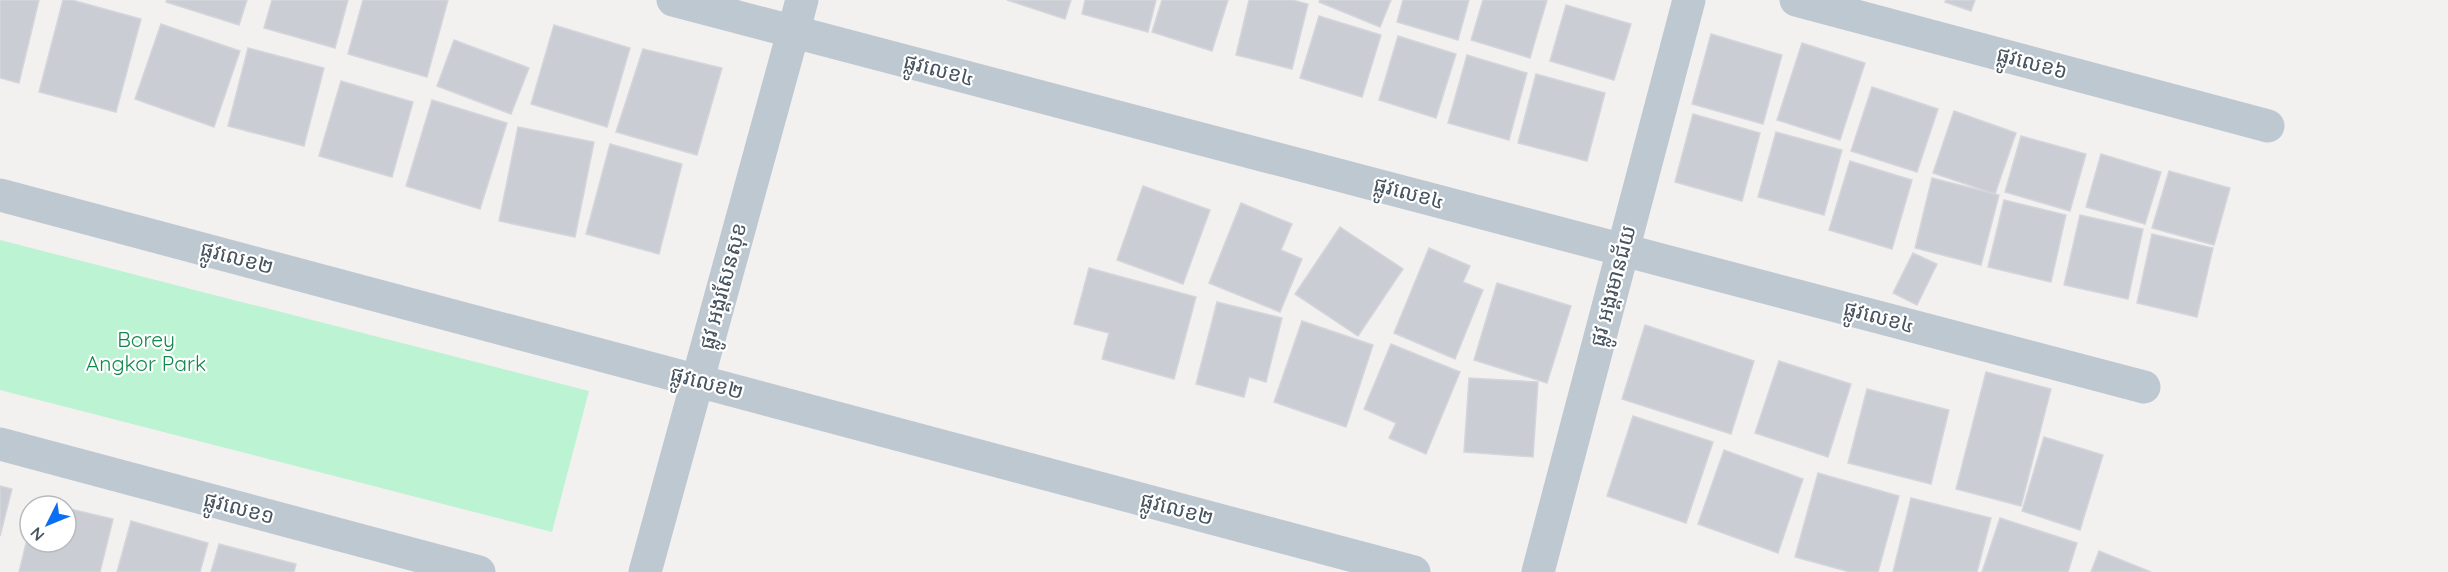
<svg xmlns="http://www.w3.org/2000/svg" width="2448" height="572" font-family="Quicksand,'Noto Sans Khmer',sans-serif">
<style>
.green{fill:#bcf3d2}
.building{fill:#cacdd3;stroke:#d4d6dc;stroke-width:1.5}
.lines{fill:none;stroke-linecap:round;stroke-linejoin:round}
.minor{stroke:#bdc8d1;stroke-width:33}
.labels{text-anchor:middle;stroke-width:4.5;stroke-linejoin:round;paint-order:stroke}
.street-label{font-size:21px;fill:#475460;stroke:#fff}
.park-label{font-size:21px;fill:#10884c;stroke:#fff}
</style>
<rect width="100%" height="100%" fill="#f3f0f0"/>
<!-- green -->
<path class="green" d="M0,240L589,391L552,532L0,390Z"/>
<!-- building -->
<g class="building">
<path d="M0,0H39L19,83L0,78Z"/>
<path d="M63,0H72L141,19L116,112L39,92Z"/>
<path d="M167,0H247L239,25L166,2Z"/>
<path d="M272,0H348L335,48L264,28Z"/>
<path d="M363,0H448L427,77L348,54Z"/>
<path d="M1007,0H1071L1065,19Z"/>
<path d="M1085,0H1156L1148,32L1082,14Z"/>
<path d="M1162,0H1228L1212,51L1152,32Z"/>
<path d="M1249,0H1292L1308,4L1292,69L1236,55Z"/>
<path d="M1320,0H1391L1380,27L1319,2Z"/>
<path d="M1403,0H1469L1458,40L1397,22Z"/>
<path d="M1483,0H1547L1530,58L1471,40Z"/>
<path d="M1946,0H1975L1971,11L1945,2Z"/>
<path d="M1566,5L1631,24L1614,80L1550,61Z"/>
<path d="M1319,16L1381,35L1362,97L1300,78Z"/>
<path d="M161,24L240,51L214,127L135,99Z"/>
<path d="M554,25L630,48L607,127L531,104Z"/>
<path d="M1711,34L1782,55L1763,124L1692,104Z"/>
<path d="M1398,36L1456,54L1436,118L1379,100Z"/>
<path d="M454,40L529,68L511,114L437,86Z"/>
<path d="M1802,43L1865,63L1840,140L1777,120Z"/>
<path d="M248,48L324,68L304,146L228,126Z"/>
<path d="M643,49L722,68L697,155L616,132Z"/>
<path d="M1467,55L1527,73L1509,140L1448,123Z"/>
<path d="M1536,74L1605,93L1587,161L1518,143Z"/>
<path d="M341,81L413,102L392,177L319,156Z"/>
<path d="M1872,87L1938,109L1917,172L1851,151Z"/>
<path d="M432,100L507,123L480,209L406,186Z"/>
<path d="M1954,111L2016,133L1995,194L1933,173Z"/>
<path d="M1693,114L1760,133L1742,201L1675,182Z"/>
<path d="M518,127L594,142L575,237L499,221Z"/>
<path d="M1776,132L1842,150L1824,215L1758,197Z"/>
<path d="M2021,136L2086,154L2070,211L2005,192Z"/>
<path d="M610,144L682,164L659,254L586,234Z"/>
<path d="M2101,154L2161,172L2145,224L2086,207Z"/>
<path d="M1850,161L1912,180L1892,249L1829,230Z"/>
<path d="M2169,171L2230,188L2214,245L2152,228Z"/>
<path d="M1932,178L1999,195L1981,265L1915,248Z"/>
<path d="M1143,186L1210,210L1183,284L1117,260Z"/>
<path d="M2004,200L2066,215L2051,282L1988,267Z"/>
<path d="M1241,203L1292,224L1281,250L1302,259L1280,312L1209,283Z"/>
<path d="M2080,215L2143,229L2128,299L2064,285Z"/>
<path d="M1340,227L1403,269L1358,336L1295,294Z"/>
<path d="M2152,234L2213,248L2197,317L2137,303Z"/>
<path d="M1429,248L1470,266L1463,282L1483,290L1455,359L1394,333Z"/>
<path d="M1913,253L1937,264L1917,305L1893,293Z"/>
<path d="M1089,268L1196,297L1174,379L1102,359L1109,333L1074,324Z"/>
<path d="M1497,283L1571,306L1547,383L1474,360Z"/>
<path d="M1217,302L1282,318L1266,382L1249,377L1244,397L1196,384Z"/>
<path d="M1302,321L1373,345L1346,427L1274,402Z"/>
<path d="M1645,325L1754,361L1731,434L1622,399Z"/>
<path d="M1391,344L1460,372L1426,454L1389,438L1396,423L1364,409Z"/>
<path d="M1779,361L1851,384L1828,457L1755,433Z"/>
<path d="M1986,372L2051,389L2021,506L1956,489Z"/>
<path d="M1469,378L1538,382L1533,457L1464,452Z"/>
<path d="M1867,389L1949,410L1931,484L1848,463Z"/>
<path d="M1633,416L1713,442L1686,523L1607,496Z"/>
<path d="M2044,437L2103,455L2080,530L2022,511Z"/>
<path d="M1724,450L1803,479L1778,553L1698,524Z"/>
<path d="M1818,473L1899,496L1878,572H1850L1795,557Z"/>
<path d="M0,486L12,489L0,536Z"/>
<path d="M1911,498L1991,518L1977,572H1893Z"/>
<path d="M37,500L59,506H35Z"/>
<path d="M66,508L113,519L100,572H19L30,527V542H66Z"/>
<path d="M2000,518L2077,543L2068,572H1982Z"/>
<path d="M131,521L208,543L200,572H117Z"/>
<path d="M219,544L296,564L294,572H211Z"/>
<path d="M2099,551L2151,572H2091Z"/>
</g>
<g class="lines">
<!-- minor -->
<g class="minor">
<path d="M673,0L2144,387"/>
<path d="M1796,0L2268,126"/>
<path d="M0,195L1414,572"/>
<path d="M0,444L479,572"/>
<path d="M645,572L802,0"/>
<path d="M1538,572L1689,0"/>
</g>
</g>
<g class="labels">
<!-- street labels -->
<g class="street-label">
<text transform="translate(2032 63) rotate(15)" y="7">ផ្លូវលេខ៦</text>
<text transform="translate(939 70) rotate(15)" y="7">ផ្លូវលេខ៤</text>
<text transform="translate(1409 193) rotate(15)" y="7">ផ្លូវលេខ៤</text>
<text transform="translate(237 258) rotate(15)" y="7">ផ្លូវលេខ២</text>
<text transform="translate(723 286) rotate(-75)" y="7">ផ្លូវ អង្គរសែនសុខ</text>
<text transform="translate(1613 286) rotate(-75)" y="7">ផ្លូវ អង្គរមានជ័យ</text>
<text transform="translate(1879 317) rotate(15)" y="7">ផ្លូវលេខ៤</text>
<text transform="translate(707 383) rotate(15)" y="7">ផ្លូវលេខ២</text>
<text transform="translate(239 508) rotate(15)" y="7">ផ្លូវលេខ១</text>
<text transform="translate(1177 509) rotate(15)" y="7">ផ្លូវលេខ២</text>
</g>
<!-- park labels -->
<g class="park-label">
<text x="146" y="347">Borey<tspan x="146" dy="24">Angkor Park</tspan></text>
</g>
</g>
<!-- north arrow -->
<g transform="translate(48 524) rotate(227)"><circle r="28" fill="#ffffff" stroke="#b5bbbf" stroke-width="1.5"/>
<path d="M0-4.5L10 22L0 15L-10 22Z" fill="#0b6ff2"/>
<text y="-9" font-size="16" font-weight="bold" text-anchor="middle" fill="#475460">N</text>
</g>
</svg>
